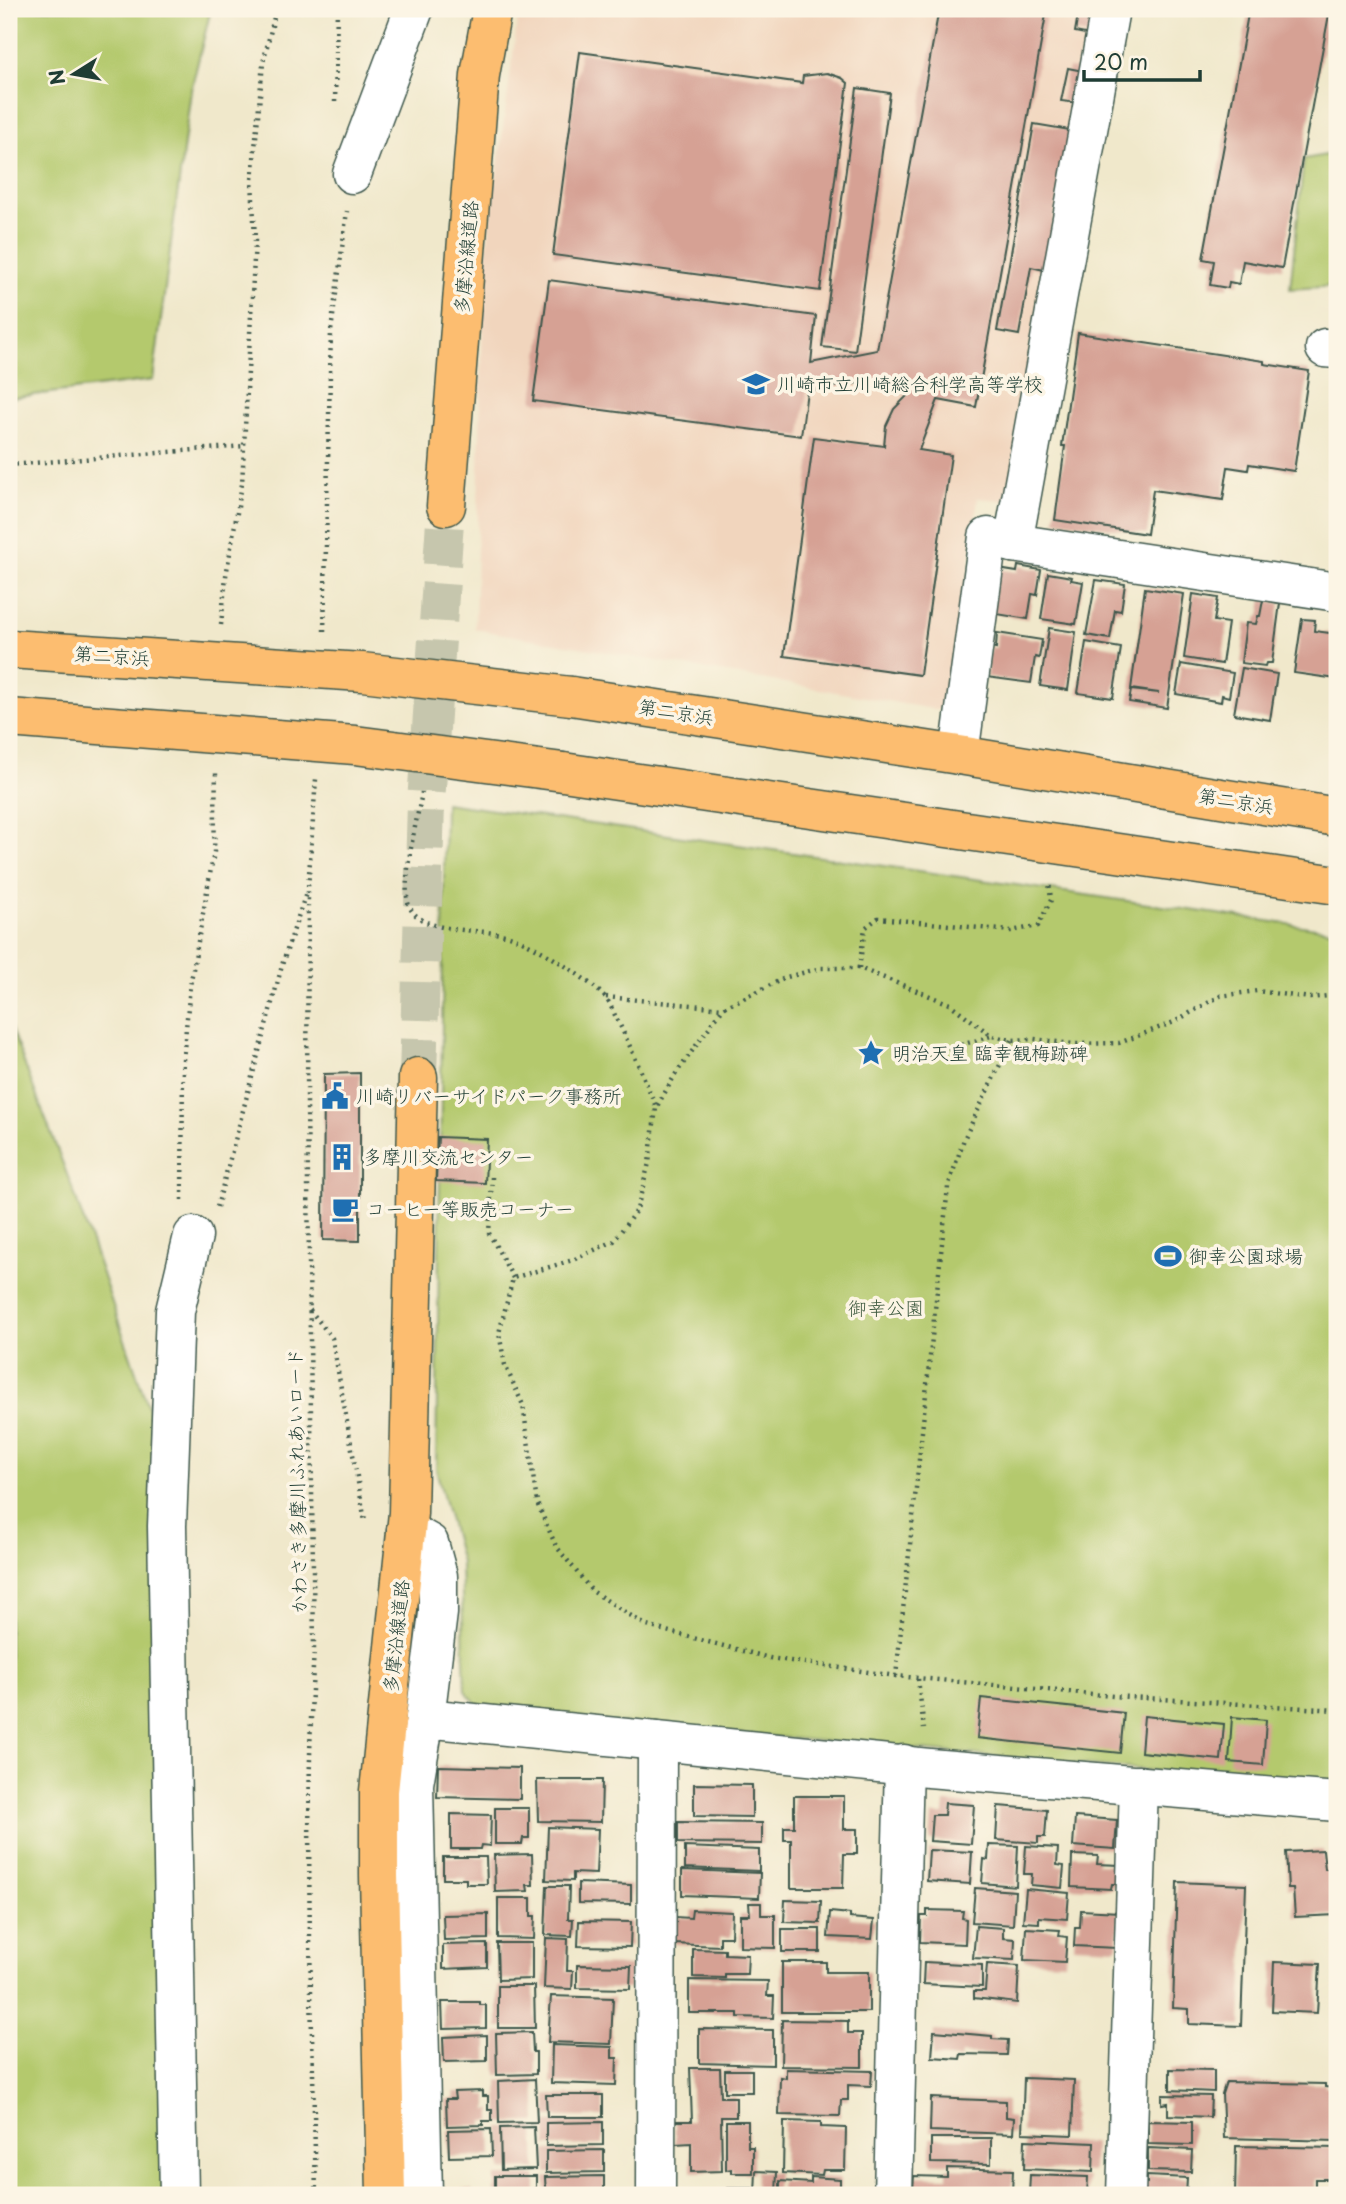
<svg xmlns="http://www.w3.org/2000/svg" width="1346" height="2204" font-family="'Playpen Sans','Klee One',sans-serif">
<style>
.built{fill:#f1d5bd}
.green{fill:#b4c96d;stroke:#6a8350;stroke-width:2}
.building{fill:#d6a194}
.lines{fill:none;stroke-linecap:round;stroke-linejoin:round}
.major-tunnel{stroke:#c6c6ad;stroke-width:38;stroke-dasharray:38 19;stroke-linecap:butt}
.minor-casing{stroke:#3e574b;stroke-width:41}
.major-casing{stroke:#3e574b;stroke-width:41}
.highway-casing{stroke:#3e574b;stroke-width:41}
.path{stroke:#3e574b;stroke-width:4.5;stroke-dasharray:2 5;stroke-linecap:butt}
.minor{stroke:#fff;stroke-width:38}
.major{stroke:#fcbd6f;stroke-width:38}
.highway{stroke:#fcbd6f;stroke-width:38}
.highway-bridge-casing{stroke:#3e574b;stroke-width:41;stroke-linecap:butt}
.highway-bridge{stroke:#fcbd6f;stroke-width:38}
.labels{text-anchor:middle;stroke-width:7;stroke-linejoin:round;paint-order:stroke}
.street-label{font-size:19px;fill:#1f3d34;stroke:#fcf5e5}
.poi-label{font-size:19px;fill:#1f3d34;stroke:#fcf5e5;text-anchor:start}
.park-label{font-size:19px;fill:#3d593f;stroke:#fcf5e5}
</style>
<rect width="100%" height="100%" fill="#fcf5e5"/>
<filter id="ink" filterUnits="userSpaceOnUse"><feTurbulence type="fractalNoise" baseFrequency=".0143" numOctaves="2"/><feDisplacementMap in="SourceGraphic" scale="14" xChannelSelector="R" yChannelSelector="G"/><feConvolveMatrix kernelMatrix="1 2 1 2 8 2 1 2 1" color-interpolation-filters="sRGB"/></filter>
<filter id="wash" filterUnits="userSpaceOnUse"><feTurbulence type="fractalNoise" baseFrequency=".00686" numOctaves="4" result="noise"/><feDisplacementMap in="SourceGraphic" scale="28" xChannelSelector="R" yChannelSelector="G"/><feGaussianBlur stdDeviation="1.57" result="paint"/><feColorMatrix in="noise" values="0 0 0 0 0 0 0 0 0 0 0 0 0 0 0 0 0 1.4 0 .05"/><feComposite in="paint" operator="in"/></filter>
<g filter="url(#wash)">
<rect width="100%" height="100%" fill="#f0e8cb"/>
<!-- built -->
<path class="built" d="M519,9H1097L1010,501L978,498L950,712L475,629L484,271Z"/>
<!-- green -->
<g class="green">
<path d="M9,9H211L191,90L153,380L9,398Z"/>
<path d="M1337,153V286L1290,289L1304,159Z"/>
<path d="M445,803L1337,931V1787L506,1713L480,1707L465,1691L461,1562L436,1469Z"/>
<path d="M9,1024L73,1190L174,1482L185,2195H9Z"/>
</g>
<g id="blocks">
<!-- building -->
<g class="building">
<path d="M939,9H1047L976,407L938,400L919,450L951,455L920,675L784,656L814,437L884,446L886,426L894,409L909,394L870,387L871,381L807,391L801,436L533,401L549,280L816,316L811,363L877,350Z"/>
<path d="M1079,9H1094L1090,35L1075,32Z"/>
<path d="M1249,9H1330L1282,268L1243,261L1239,284L1229,282L1228,288L1210,285L1214,261L1203,259Z"/>
<path d="M580,52L802,83L803,76L827,73L842,78L848,83L820,291L553,255Z"/>
<path d="M1068,68L1083,71L1077,103L1061,101Z"/>
<path d="M857,88L890,93L855,351L822,347Z"/>
<path d="M1034,124L1070,130L1044,270L1031,267L1019,335L997,331Z"/>
<path d="M1078,333L1264,361V364L1309,371L1294,471L1249,464L1248,470L1228,467L1223,500L1153,490L1147,534L1055,520L1065,446H1062Z"/>
<path d="M1018,566L1041,570L1037,595L1032,594L1028,619L991,613L998,569L1017,572Z"/>
<path d="M1048,573L1072,577L1071,580L1083,582L1076,624L1041,619Z"/>
<path d="M1096,580L1125,584L1121,611L1115,610L1110,639L1086,635Z"/>
<path d="M1145,588L1184,594L1167,708L1129,702L1131,690L1159,693L1131,689Z"/>
<path d="M1193,594L1218,598L1214,621L1228,623L1222,664L1184,658Z"/>
<path d="M1263,600L1280,603L1272,663H1266L1265,666L1241,663L1246,623L1256,624L1258,616H1260Z"/>
<path d="M1302,619L1315,620L1314,631L1337,634V679L1294,673Z"/>
<path d="M1049,628L1076,632L1068,690L1040,686Z"/>
<path d="M997,633L1042,640L1039,658L1035,657L1031,683L986,677L990,647L996,648Z"/>
<path d="M1086,642L1121,648L1113,698L1078,693Z"/>
<path d="M1181,664L1233,673L1229,697L1222,695L1221,702L1176,694Z"/>
<path d="M1242,668L1277,674L1270,720L1234,714Z"/>
<path d="M360,1073V1241L323,1240L324,1074Z"/>
<path d="M438,1137L487,1139L485,1183L436,1181Z"/>
<path d="M981,1698L1124,1713L1120,1753L977,1738Z"/>
<path d="M1144,1716L1224,1724L1221,1760L1141,1752Z"/>
<path d="M1232,1717L1266,1720L1263,1765L1229,1762Z"/>
<path d="M438,1766L520,1768V1799L437,1797Z"/>
<path d="M537,1780H602L601,1822L538,1821Z"/>
<path d="M694,1784L752,1785V1817L694,1816Z"/>
<path d="M794,1796H844V1829H857V1854H844L843,1888H791V1840H784V1827H794Z"/>
<path d="M945,1803L974,1805L971,1844L930,1841L932,1815H944Z"/>
<path d="M998,1806L1047,1810L1045,1837H1038V1843L996,1840Z"/>
<path d="M495,1808H529V1838H523L522,1844H495Z"/>
<path d="M451,1814L491,1815L490,1846L481,1845L480,1849H451Z"/>
<path d="M1075,1817L1117,1820L1115,1849L1073,1846Z"/>
<path d="M678,1822L762,1823V1844L678,1843Z"/>
<path d="M548,1827L598,1829L596,1874L573,1873V1881L546,1880Z"/>
<path d="M989,1845L1018,1846L1016,1886L982,1883L984,1859L988,1860Z"/>
<path d="M1026,1846L1058,1848L1057,1865L1064,1866L1062,1888L1031,1885L1032,1874H1024Z"/>
<path d="M685,1847L759,1850V1871L685,1868Z"/>
<path d="M929,1850L972,1852L970,1884L927,1881Z"/>
<path d="M1323,1850L1325,1869H1334L1336,1915L1295,1917L1293,1888H1288L1286,1852Z"/>
<path d="M532,1854L533,1885H527L528,1891L495,1892L494,1855Z"/>
<path d="M1072,1855L1098,1856L1097,1864L1120,1865L1119,1884H1112L1111,1889L1071,1887Z"/>
<path d="M443,1857H486L487,1884H466V1879H443Z"/>
<path d="M682,1870L760,1873L759,1898L682,1895Z"/>
<path d="M1177,1882L1246,1885L1241,2026L1189,2024V2009L1173,2008Z"/>
<path d="M578,1883L631,1885V1904L578,1903Z"/>
<path d="M547,1886H569L568,1919H573L572,1936L545,1935Z"/>
<path d="M975,1888L1015,1891L1013,1925L972,1922Z"/>
<path d="M1026,1889L1069,1893L1067,1919L1039,1917V1923L1023,1922Z"/>
<path d="M498,1898H531V1916H535L534,1939L498,1938Z"/>
<path d="M785,1900L821,1901L820,1923L784,1922Z"/>
<path d="M749,1903H761V1915H775V1948L740,1947V1915H750Z"/>
<path d="M692,1910L732,1912L731,1937H720V1946L674,1944L675,1917L691,1918Z"/>
<path d="M927,1910L963,1911L962,1918L966,1919L965,1944L920,1942L921,1916H927Z"/>
<path d="M1081,1910L1119,1912L1117,1948L1074,1946L1075,1927H1080Z"/>
<path d="M830,1912L850,1914V1918L874,1920L872,1939L828,1937Z"/>
<path d="M488,1914V1939L444,1940L443,1915Z"/>
<path d="M579,1921L631,1922L630,1947L578,1946Z"/>
<path d="M976,1926L1003,1928V1938L1015,1939L1014,1960L973,1958Z"/>
<path d="M1026,1928L1060,1930L1059,1936L1067,1937L1065,1962L1024,1960Z"/>
<rect x="782" y="1929" width="38" height="23"/>
<path d="M546,1938L568,1939L567,1971H573L572,1989L544,1988Z"/>
<path d="M497,1943H532V1979L498,1980Z"/>
<path d="M487,1944V1967L443,1969V1945Z"/>
<path d="M693,1949L725,1950V1954L748,1955L747,1974H725V1978L693,1977Z"/>
<path d="M782,1962H826V1972H869V2012H782Z"/>
<path d="M924,1962L982,1965V1987L923,1984Z"/>
<path d="M1274,1962L1320,1964L1317,2013L1272,2011Z"/>
<path d="M987,1964L1019,1966L1017,2003L974,1998V1991H985Z"/>
<path d="M577,1965L631,1966L630,1989L577,1988Z"/>
<path d="M689,1980L768,1981L767,1996H774L773,2018L738,2017V2013H689Z"/>
<path d="M498,1986H534L535,2028H498Z"/>
<path d="M551,1996L613,1998L611,2044L548,2042Z"/>
<path d="M442,2002H480V2005H486V2028L443,2029Z"/>
<path d="M782,2020L848,2021V2033H862V2067L781,2066Z"/>
<path d="M699,2029L773,2030V2065L699,2063Z"/>
<path d="M934,2031L992,2036V2039L1008,2040L1007,2055L961,2054L960,2059L932,2057Z"/>
<path d="M532,2032L533,2052H536V2074L497,2075L496,2033Z"/>
<path d="M487,2035V2061L444,2062L443,2037Z"/>
<path d="M552,2045L612,2047V2058H617L616,2085L551,2083Z"/>
<path d="M690,2068H720L721,2097H736V2117H721L722,2171L691,2172V2143L675,2144V2121H692Z"/>
<path d="M786,2069L872,2071L871,2086L848,2085V2100H841L840,2116L779,2115L780,2077L786,2078Z"/>
<path d="M1170,2069L1214,2070V2092L1170,2090Z"/>
<rect x="725" y="2070" width="27" height="22"/>
<path d="M1024,2078L1074,2080L1072,2135L1022,2133Z"/>
<path d="M535,2079L537,2122L499,2123L498,2081Z"/>
<path d="M1226,2082L1325,2084V2087L1337,2088L1336,2141L1224,2138L1222,2094Z"/>
<path d="M482,2091V2096H488V2110H492V2121H483V2125L447,2126L446,2099H455L454,2092Z"/>
<path d="M546,2095H603V2117H547Z"/>
<path d="M1162,2095L1211,2096L1210,2117L1168,2115V2103L1162,2104Z"/>
<path d="M931,2098L1006,2101V2117L1014,2118L1013,2134L930,2131Z"/>
<path d="M726,2121H748V2147H753V2173H732V2169L726,2170Z"/>
<path d="M784,2121L821,2122V2127L846,2128L845,2170H823L822,2175L783,2173Z"/>
<path d="M1148,2121L1192,2122V2145L1148,2144Z"/>
<path d="M603,2122V2145L546,2146V2123Z"/>
<path d="M534,2127L536,2169L501,2170L500,2128Z"/>
<path d="M491,2129L492,2156L449,2157L448,2130Z"/>
<path d="M931,2138H991V2164L931,2163Z"/>
<path d="M1025,2140L1094,2143L1093,2172L1024,2169Z"/>
<path d="M1236,2146L1337,2148V2179H1315V2195H1235Z"/>
<path d="M1148,2148L1192,2150L1191,2172L1148,2171Z"/>
<path d="M604,2150V2172L546,2173V2151Z"/>
<path d="M947,2168L1013,2170L1012,2193L913,2190L914,2176L947,2177Z"/>
<path d="M756,2171L777,2172L776,2195H755Z"/>
<path d="M1030,2175L1088,2177L1087,2195H1029Z"/>
<rect x="495" y="2176" width="41" height="19"/>
<path d="M604,2176V2195H546L545,2177Z"/>
<path d="M1147,2176L1187,2178L1186,2195H1139V2183H1147Z"/>
<path d="M811,2177L840,2179V2195H780V2181L811,2183Z"/>
<rect x="727" y="2188" width="25" height="7"/>
<path d="M472,2190V2195H448V2191Z"/>
</g>
</g>
</g>
<g filter="url(#ink)">
<use href="#blocks" fill-opacity="0" stroke="#3e574b" stroke-width="2"/>
<g class="lines">
<!-- major-tunnel -->
<path class="major-tunnel" d="M418,1077L426,803L446,506"/>
<defs>
<g id="minor">
<path d="M1110,9L1013,543L1337,592"/>
<path d="M352,174L414,9"/>
<path d="M1325,348L1337,349"/>
<path d="M959,755L988,537L1013,543"/>
<path d="M406,1530L429,1543L438,1576V1613L425,1718L414,1784L423,2195"/>
<path d="M425,1718L929,1768L1337,1802"/>
<path d="M179,2195L167,1526L175,1311L193,1236"/>
<path d="M656,2195L657,1741"/>
<path d="M893,2195L904,1764"/>
<path d="M1126,2195L1139,1785"/>
</g>
<g id="major">
<path d="M446,506L480,75L492,9"/>
<path d="M386,2195L379,1875V1791L408,1513L418,1077"/>
</g>
<g id="highway">
<path d="M571,696L959,755L1337,817"/>
<path d="M563,772L1337,885"/>
</g>
</defs>
<!-- minor casing -->
<use href="#minor" class="minor-casing"/>
<!-- major casing -->
<use href="#major" class="major-casing"/>
<!-- highway casing -->
<use href="#highway" class="highway-casing"/>
<!-- path -->
<g class="path">
<path d="M335,102L337,9"/>
<path d="M9,465L244,446"/>
<path d="M221,625L226,576L242,484L255,240L252,180L263,63L276,9"/>
<path d="M324,631L331,331L347,211"/>
<path d="M422,792C418,817 399,887 410,908C427,937 485,926 515,938C537,946 588,979 604,996C610,1002 613,1012 617,1019C631,1048 644,1077 656,1107"/>
<path d="M859,968L865,928L878,918L1011,931L1038,926L1051,900L1049,882"/>
<path d="M606,997L723,1008"/>
<path d="M1012,1040L964,1139L948,1187L896,1676L1113,1696L1337,1710"/>
<path d="M921,1057L991,1036"/>
<path d="M492,1177L489,1233L513,1278"/>
<path d="M182,1200L183,1060L190,986L214,852L216,773"/>
<path d="M217,1207L283,962L306,893"/>
<path d="M310,1310L332,1338L365,1521"/>
<path d="M896,1676L770,1658L647,1626L592,1591L556,1546L537,1503L523,1405L505,1365L499,1333L513,1278L573,1260L614,1241L637,1209L649,1163L656,1108L675,1075L723,1008L787,977L821,968H859L950,1004L992,1036L1012,1040L1034,1039L1073,1044L1119,1043L1174,1022L1220,996L1257,991L1310,998L1337,995"/>
<path d="M918,1679L924,1729"/>
<path d="M316,2195C312,2013 304,1831 314,1648L307,1104L308,888L316,779"/>
</g>
<!-- minor -->
<use href="#minor" class="minor"/>
<!-- major -->
<use href="#major" class="major"/>
<!-- highway -->
<use href="#highway" class="highway"/>
<defs>
<g id="highway-bridge">
<path d="M9,649L362,672L571,696"/>
<path d="M9,718L355,745L563,772"/>
</g>
</defs>
<!-- highway-bridge casing -->
<use href="#highway-bridge" class="highway-bridge-casing"/>
<!-- highway-bridge -->
<use href="#highway-bridge" class="highway-bridge"/>
</g>
</g>
<!-- icons -->
<defs>
<symbol id="school-bare" viewBox="-9 -9 18 18"><path d="M0-5L7-2L0 1L-7-2ZM-4 1L0 2.5L4 1V4Q0 6-4 4Z" fill="#1f6fb2" stroke="#fcf5e5" stroke-width="2.5" paint-order="stroke"/></symbol>
<symbol id="sight-bare" viewBox="-9 -9 18 18"><path d="M0-6L1.8-2.2L6-1.7L2.9 1.2L3.7 5.4L0 3.3L-3.7 5.4L-2.9 1.2L-6-1.7L-1.8-2.2Z" fill="#1f6fb2" stroke="#fcf5e5" stroke-width="2.5" paint-order="stroke"/></symbol>
<symbol id="civic-bare" viewBox="-9 -9 18 18"><path d="M-.6-6.5H3V-4.5H.6V-3L4-1V1h2V6H-6V1h2V-1L-.6-3ZM-1.2 2.5V6h2.4V2.5Z" fill="#1f6fb2" stroke="#fcf5e5" stroke-width="2.5" paint-order="stroke"/></symbol>
<symbol id="building-bare" viewBox="-9 -9 18 18"><path d="M-4-6H4V6H1V3H-1V6H-4ZM-2.5-4.3h1.7v1.8h-1.7ZM.8-4.3h1.7v1.8H.8ZM-2.5-1h1.7V.8h-1.7ZM.8-1h1.7V.8H.8Z" fill="#1f6fb2" stroke="#fcf5e5" stroke-width="2.5" paint-order="stroke"/></symbol>
<symbol id="cafe-bare" viewBox="-9 -9 18 18"><path d="M-5.5-4.5H6V0H3Q3 3.5 0 3.5H-2.5Q-5.5 3.5-5.5 0ZM3-3.2v2h1.7v-2ZM-6 4.5H4V6H-6Z" fill="#1f6fb2" stroke="#fcf5e5" stroke-width="2.5" paint-order="stroke"/></symbol>
<symbol id="stadium-bare" viewBox="-9 -9 18 18"><path d="M0-5a6.5 5 0 1 0 0 10a6.5 5 0 1 0 0-10ZM-3.5-1.8h7v3.6h-7Z" fill="#1f6fb2" stroke="#fcf5e5" stroke-width="2.5" paint-order="stroke"/></symbol>
</defs>
<g fill-rule="evenodd">
<use href="#school-bare" x="737" y="365" width="38" height="38"/>
<use href="#sight-bare" x="852" y="1034" width="38" height="38"/>
<use href="#civic-bare" x="316" y="1077" width="38" height="38"/>
<use href="#building-bare" x="323" y="1138" width="38" height="38"/>
<use href="#cafe-bare" x="326" y="1190" width="38" height="38"/>
<use href="#stadium-bare" x="1149" y="1237" width="38" height="38"/>
</g>
<g class="labels">
<!-- street labels -->
<g class="street-label">
<text transform="translate(466 257) rotate(-85)" y="7">多摩沿線道路</text>
<text transform="translate(112 656) rotate(4)" y="7">第二京浜</text>
<text transform="translate(676 712) rotate(9)" y="7">第二京浜</text>
<text transform="translate(1236 801) rotate(9)" y="7">第二京浜</text>
<text transform="translate(297 1481) rotate(-91)" y="7">かわさき多摩川ふれあいロード</text>
<text transform="translate(396 1636) rotate(-84)" y="7">多摩沿線道路</text>
</g>
<!-- poi labels -->
<g class="poi-label">
<text x="777" y="391">川崎市立川崎総合科学高等学校</text>
<text x="892" y="1060">明治天皇 臨幸観梅跡碑</text>
<text x="356" y="1103">川崎リバーサイドパーク事務所</text>
<text x="363" y="1164">多摩川交流センター</text>
<text x="366" y="1216">コーヒー等販売コーナー</text>
<text x="1189" y="1263">御幸公園球場</text>
</g>
<!-- park labels -->
<g class="park-label">
<text x="886" y="1315">御幸公園</text>
</g>
</g>
<!-- margin -->
<rect width="1346" height="2204" fill="none" stroke="#fcf5e5" stroke-width="35"/>
<!-- north arrow -->
<g transform="translate(74 74) rotate(259)" stroke="#fcf5e5" stroke-width="5" paint-order="stroke">
<path d="M0-5L12 26L0 18L-12 26Z" fill="#1f3d34"/>
<text y="-10" font-size="19" font-weight="bold" text-anchor="middle" fill="#1f3d34">N</text>
</g>
<!-- scale -->
<path d="M1084 70v10h116v-10" fill="none" stroke="#1f3d34" stroke-width="3.5"/>
<text x="1094" y="70" font-size="21" fill="#1f3d34" stroke="#fcf5e5" stroke-width="5" paint-order="stroke">20 m</text>
</svg>
